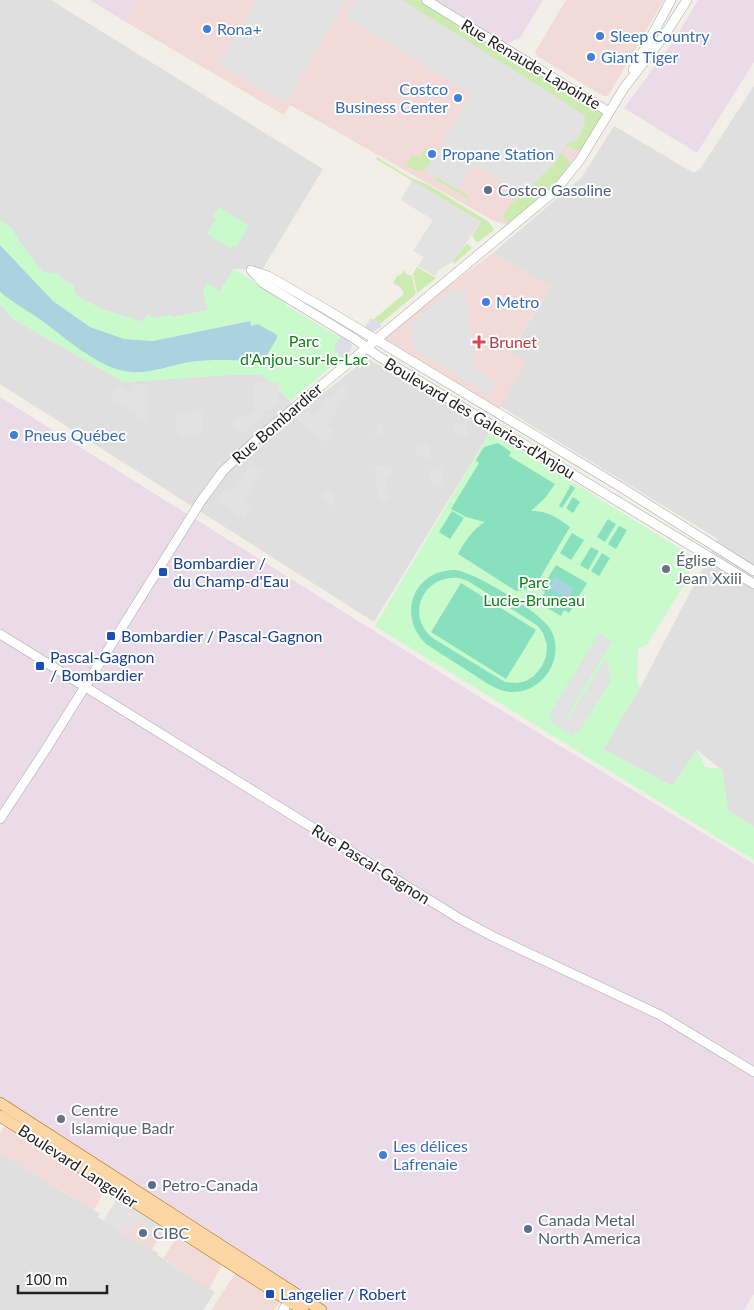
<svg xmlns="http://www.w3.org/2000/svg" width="754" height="1310" font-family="Lato,sans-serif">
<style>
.residential{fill:#e0dfdf}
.commercial{fill:#f2dad9}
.industrial{fill:#ebdbe8}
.grass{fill:#cdebb0}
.park{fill:#c8facc}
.pitch{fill:#88e0be;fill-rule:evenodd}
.parking{fill:#e2e2e2}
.plaza{fill:#dddde8}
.water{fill:#aad3df}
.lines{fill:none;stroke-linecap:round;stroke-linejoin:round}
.minor-casing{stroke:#a9a9a9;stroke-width:10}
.major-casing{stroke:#a06b00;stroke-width:12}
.minor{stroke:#fff;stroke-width:9}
.major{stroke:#fcd6a4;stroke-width:11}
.shop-dot{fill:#3f7fe0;stroke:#fff;stroke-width:2}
.service-dot{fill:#5c6f8a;stroke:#fff;stroke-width:2}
.health-dot{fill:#e0444e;stroke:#fff;stroke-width:2}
.worship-dot{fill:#6b7280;stroke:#fff;stroke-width:2}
.transit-dot{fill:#1a4fb4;stroke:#fff;stroke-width:2}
.labels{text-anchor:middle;stroke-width:4;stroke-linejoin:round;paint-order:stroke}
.shop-label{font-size:16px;fill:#366cbe;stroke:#fff;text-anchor:start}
.street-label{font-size:16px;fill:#222;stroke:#fff}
.service-label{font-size:16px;fill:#4e5e75;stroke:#fff;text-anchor:start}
.park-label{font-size:16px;fill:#0c8416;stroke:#fff}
.health-label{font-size:16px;fill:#be3a42;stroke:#fff;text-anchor:start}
.worship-label{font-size:16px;fill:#5b616d;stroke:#fff;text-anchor:start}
.transit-label{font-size:16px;fill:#164399;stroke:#fff;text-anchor:start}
</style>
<rect width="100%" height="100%" fill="#f2efe9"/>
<!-- residential -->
<g class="residential">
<path d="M0,0H51L323,169L262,270L234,269L220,291L203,289L208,310L174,317L171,315L159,318L147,315L143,322L99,308L76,295L73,285L61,278L43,273L18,240L12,229L0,220Z"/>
<path d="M754,86V827L728,810L722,770L697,750L672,786L603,749L640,688L718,539L500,406L526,362L510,352L551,287L493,253L582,177L614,126L694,173L700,169Z"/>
<path d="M0,304L13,319L124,382L228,375H262L290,401L299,413L367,358L479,424L489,434L374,622L0,384Z"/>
<path d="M0,1153L100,1214L98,1217L103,1221L158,1253L157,1255L215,1292L203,1310H0Z"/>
</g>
<!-- commercial -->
<g class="commercial">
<path d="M136,0H426L609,112L580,160L514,226L494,221L290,105L284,115L124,21Z"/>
<path d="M566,0H664L608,96H603L537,56L535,52Z"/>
<path d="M493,253L551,287L510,351L526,362L497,413L376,340Z"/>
<path d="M7,1126L105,1190L94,1210L0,1153V1133L4,1127Z"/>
<path d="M118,1198L164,1227V1230L152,1250L103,1221Z"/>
<path d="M178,1238L222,1265L209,1289L163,1258L176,1239Z"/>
<path d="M235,1274H238L278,1301L279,1304L274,1310H211Z"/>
</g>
<!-- industrial -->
<g class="industrial">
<path d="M90,0H136L124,21Z"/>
<path d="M426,0H543L520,38L501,46Z"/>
<path d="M698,0H754V62L697,153L624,108L675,39Z"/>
<path d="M0,397L483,699L754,864V1294L744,1310H327L0,1096Z"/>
</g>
<!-- grass -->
<g class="grass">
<path d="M402,0H426L609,112L585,152L565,146L561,152L569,161L573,170L514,226L502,217L510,205L531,186L578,111Z"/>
<path d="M426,148L435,154C425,170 425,177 406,165L413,154L419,158Z"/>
<path d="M377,157L411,178L427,184L489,222L494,230L477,243L472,236L481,222L376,159Z"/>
<path d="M434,174L470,197L469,199L436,180Z"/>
<path d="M466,244H468L472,248L454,264L453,261Z"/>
<path d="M417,267L436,278L417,293L413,274Z"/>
<path d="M404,270L406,274L412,276L416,294L380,324L374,319L404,294L401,288L393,283L398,275L400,276Z"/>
</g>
<!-- park -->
<g class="park">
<path d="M219,207L249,226L237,246L230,248L207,234L216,219L213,217Z"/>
<path d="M0,220L12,229L18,240L43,272L59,274L61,278L73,285L76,295L99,308L143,322L147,315L159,318L171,315L175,317L208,310L203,289L207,283L220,291L234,269L285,302L287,306L336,335C342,335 349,340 352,345L351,349L343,358L342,357L290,401L262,375H228L124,382L13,319L0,304V292L39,319L153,371L189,362L220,359L259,362L249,321L153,341L124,339L90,327L53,301L0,245Z"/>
<path d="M489,434H494L694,557L686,582L648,643L643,647H638L637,680L640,688L603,749L672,786L697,750L705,767L722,769L728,810L754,827V860L375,626Z"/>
</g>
<!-- pitch -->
<g class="pitch">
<path d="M498,443L511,452L509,456L555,484L546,497L531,511C545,510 559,518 570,527L534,588L516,591L458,554C465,541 473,529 485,522L466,517L451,509L479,463L476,460L484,447Z"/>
<path d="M571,485L575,488L562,508L559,506Z"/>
<path d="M573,497L580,502L573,513L566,508Z"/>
<path d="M452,511L464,518L450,539L439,532Z"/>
<path d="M608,519L616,524L605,542L597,537Z"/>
<path d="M619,526L627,530L616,549L608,544Z"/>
<path d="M572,533L584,540L571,560L560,553Z"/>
<path d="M591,547L599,551L588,570L580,565Z"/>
<path d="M602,553L610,558L599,576L591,571Z"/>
<path d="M556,565L587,583L569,613L564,610L561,616L539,603L545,592L541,589Z"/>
<path d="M456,570C476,573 542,613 551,630C567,661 538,699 504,691C492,688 481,679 471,673C456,663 441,654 426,644C396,615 414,569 456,570ZM459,578L468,581L538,626L543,633L547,645L546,657L542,666L534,676L526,681L517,683L505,682L434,639C404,617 423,574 459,578Z"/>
<path d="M461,583L536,630L506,679L431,632Z"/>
</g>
<!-- parking -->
<g class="parking">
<path d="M257,0H347L286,103L218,64Z"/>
<path d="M355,0H402L578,111L585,116V122L580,135L574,142L567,143L554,164L528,189L525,187L518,191L474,164L457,189L425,171L471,94L345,17Z"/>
<path d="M412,180L481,222L452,262L439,270L435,276L418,266L424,257L413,251L433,220L401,200Z"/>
<path d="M466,289L474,369L497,384L489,396L413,349L410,323L450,291Z"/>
<path d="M255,382L279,383V403L271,410H262L265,414L240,435L230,423L240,414L244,418L253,411Z"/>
<path d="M133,384H148L147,420L136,418V410L133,412L110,398L118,385L132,393Z"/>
<path d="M341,384L350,388L327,426L333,430L325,443L308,431L295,417L302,411L305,414L309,411L315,415L327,396L331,399Z"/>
<path d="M192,410L202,411L201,436L179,435L180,431L175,430L176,414L191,415Z"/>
<path d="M466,422L468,435L456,437L454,423Z"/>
<path d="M379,423L383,425L385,435L376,436L373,434Z"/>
<path d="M429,443L431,459L423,460L422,455H417L415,445Z"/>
<path d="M249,464L262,472L245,500L252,505L244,519L217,501L225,488L232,492Z"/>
<path d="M391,465L393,476L386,477L389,499L379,500L374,467Z"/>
<path d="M442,467L444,485L432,487L429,469Z"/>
<path d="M327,489L334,492L335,507L321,499Z"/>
<path d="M599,633L612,641L566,718L568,719L606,658L610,674L608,677L612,679L578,733L575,732L572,736L550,722L553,718L549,715Z"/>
<path d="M118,1198L161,1225L156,1233L136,1220L130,1230L126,1227L122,1233L103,1221Z"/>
</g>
<!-- plaza -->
<g class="plaza">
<path d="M370,319H374L382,326L373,332L364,329Z"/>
<path d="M342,336L352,345L350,352L343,358L337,352H336L334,346Z"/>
</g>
<!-- water -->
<g class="water">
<path d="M0,245L53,301L90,327L124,339L153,341L250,321L251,326L258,324L277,335V338L266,357L259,358V362C236,360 213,359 190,362C170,365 151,374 130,372C98,369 64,336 38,318C25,309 12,302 0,292Z"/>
<path d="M555,577L574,588L568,599L549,588Z"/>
</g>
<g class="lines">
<defs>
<g id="minor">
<path d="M426,0L609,112"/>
<path d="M633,70L671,0"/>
<path d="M251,270L263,283L355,339L378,356L754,584"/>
<path d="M253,271L268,276L322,307L619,486L754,571"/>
<path d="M0,634L460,919L494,937L660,1015L754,1072"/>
<path d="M0,819L46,749L201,501L223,471L257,439L556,190L580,160L624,88L664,36L687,0"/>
<path d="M283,1310L292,1296"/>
</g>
<g id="major">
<path d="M0,1103L321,1310"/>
<path d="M0,1116L303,1310"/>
</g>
</defs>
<!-- minor casing -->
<use href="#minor" class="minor-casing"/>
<!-- major casing -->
<use href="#major" class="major-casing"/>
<!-- minor -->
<use href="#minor" class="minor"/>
<!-- major -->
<use href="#major" class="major"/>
</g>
<!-- markers -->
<g class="shop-dot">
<circle cx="207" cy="29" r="5"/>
<circle cx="600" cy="36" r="5"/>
<circle cx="591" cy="57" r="5"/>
<circle cx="458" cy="98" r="5"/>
<circle cx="432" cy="154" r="5"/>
<circle cx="486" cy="302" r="5"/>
<circle cx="14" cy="435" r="5"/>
<circle cx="383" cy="1155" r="5"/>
</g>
<g class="service-dot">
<circle cx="488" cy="190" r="5"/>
<circle cx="152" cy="1185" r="5"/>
<circle cx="528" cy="1229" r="5"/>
<circle cx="143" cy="1233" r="5"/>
</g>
<path class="health-dot" d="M476.5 334.5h5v5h5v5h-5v5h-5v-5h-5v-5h5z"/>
<g class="worship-dot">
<circle cx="666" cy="569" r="5"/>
<circle cx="61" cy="1119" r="5"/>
</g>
<g class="transit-dot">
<rect x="158" y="567" width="10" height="10" rx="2.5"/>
<rect x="106" y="631" width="10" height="10" rx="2.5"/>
<rect x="35" y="661" width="10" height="10" rx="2.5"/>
<rect x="265" y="1289" width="10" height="10" rx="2.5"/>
</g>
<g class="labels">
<!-- shop labels -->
<g class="shop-label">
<text x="217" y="35">Rona+</text>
<text x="610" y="42">Sleep Country</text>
<text x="601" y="63">Giant Tiger</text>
<text x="448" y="95" text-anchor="end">Costco<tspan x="448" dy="18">Business Center</tspan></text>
<text x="442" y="160">Propane Station</text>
<text x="496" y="308">Metro</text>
<text x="24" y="441">Pneus Québec</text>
<text x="393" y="1152">Les délices<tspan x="393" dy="18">Lafrenaie</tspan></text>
</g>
<!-- street labels -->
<g class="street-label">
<text transform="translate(531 64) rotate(31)" y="6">Rue Renaude-Lapointe</text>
<text transform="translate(480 418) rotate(31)" y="6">Boulevard des Galeries-d'Anjou</text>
<text transform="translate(277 423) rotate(-41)" y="6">Rue Bombardier</text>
<text transform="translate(371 864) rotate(32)" y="6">Rue Pascal-Gagnon</text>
<text transform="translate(78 1166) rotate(33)" y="6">Boulevard Langelier</text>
</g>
<!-- service labels -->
<g class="service-label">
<text x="498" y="196">Costco Gasoline</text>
<text x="162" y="1191">Petro-Canada</text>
<text x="538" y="1226">Canada Metal<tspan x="538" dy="18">North America</tspan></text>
<text x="153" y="1239">CIBC</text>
</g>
<!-- park labels -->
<g class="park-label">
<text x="304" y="347">Parc<tspan x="304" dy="18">d'Anjou-sur-le-Lac</tspan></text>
<text x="534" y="588">Parc<tspan x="534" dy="18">Lucie-Bruneau</tspan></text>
</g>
<!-- health labels -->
<g class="health-label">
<text x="489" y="348">Brunet</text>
</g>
<!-- worship labels -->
<g class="worship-label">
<text x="676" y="566">Église<tspan x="676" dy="18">Jean Xxiii</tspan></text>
<text x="71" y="1116">Centre<tspan x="71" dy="18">Islamique Badr</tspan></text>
</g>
<!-- transit labels -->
<g class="transit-label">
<text x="173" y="569">Bombardier /<tspan x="173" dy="18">du Champ-d'Eau</tspan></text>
<text x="121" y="642">Bombardier / Pascal-Gagnon</text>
<text x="50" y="663">Pascal-Gagnon<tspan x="50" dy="18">/ Bombardier</tspan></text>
<text x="280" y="1300">Langelier / Robert</text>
</g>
</g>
<!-- scale -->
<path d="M18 1285v8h89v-8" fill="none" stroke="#222222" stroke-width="2.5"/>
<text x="25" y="1285" font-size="15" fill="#222222" stroke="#ffffff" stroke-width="4" paint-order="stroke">100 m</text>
</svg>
